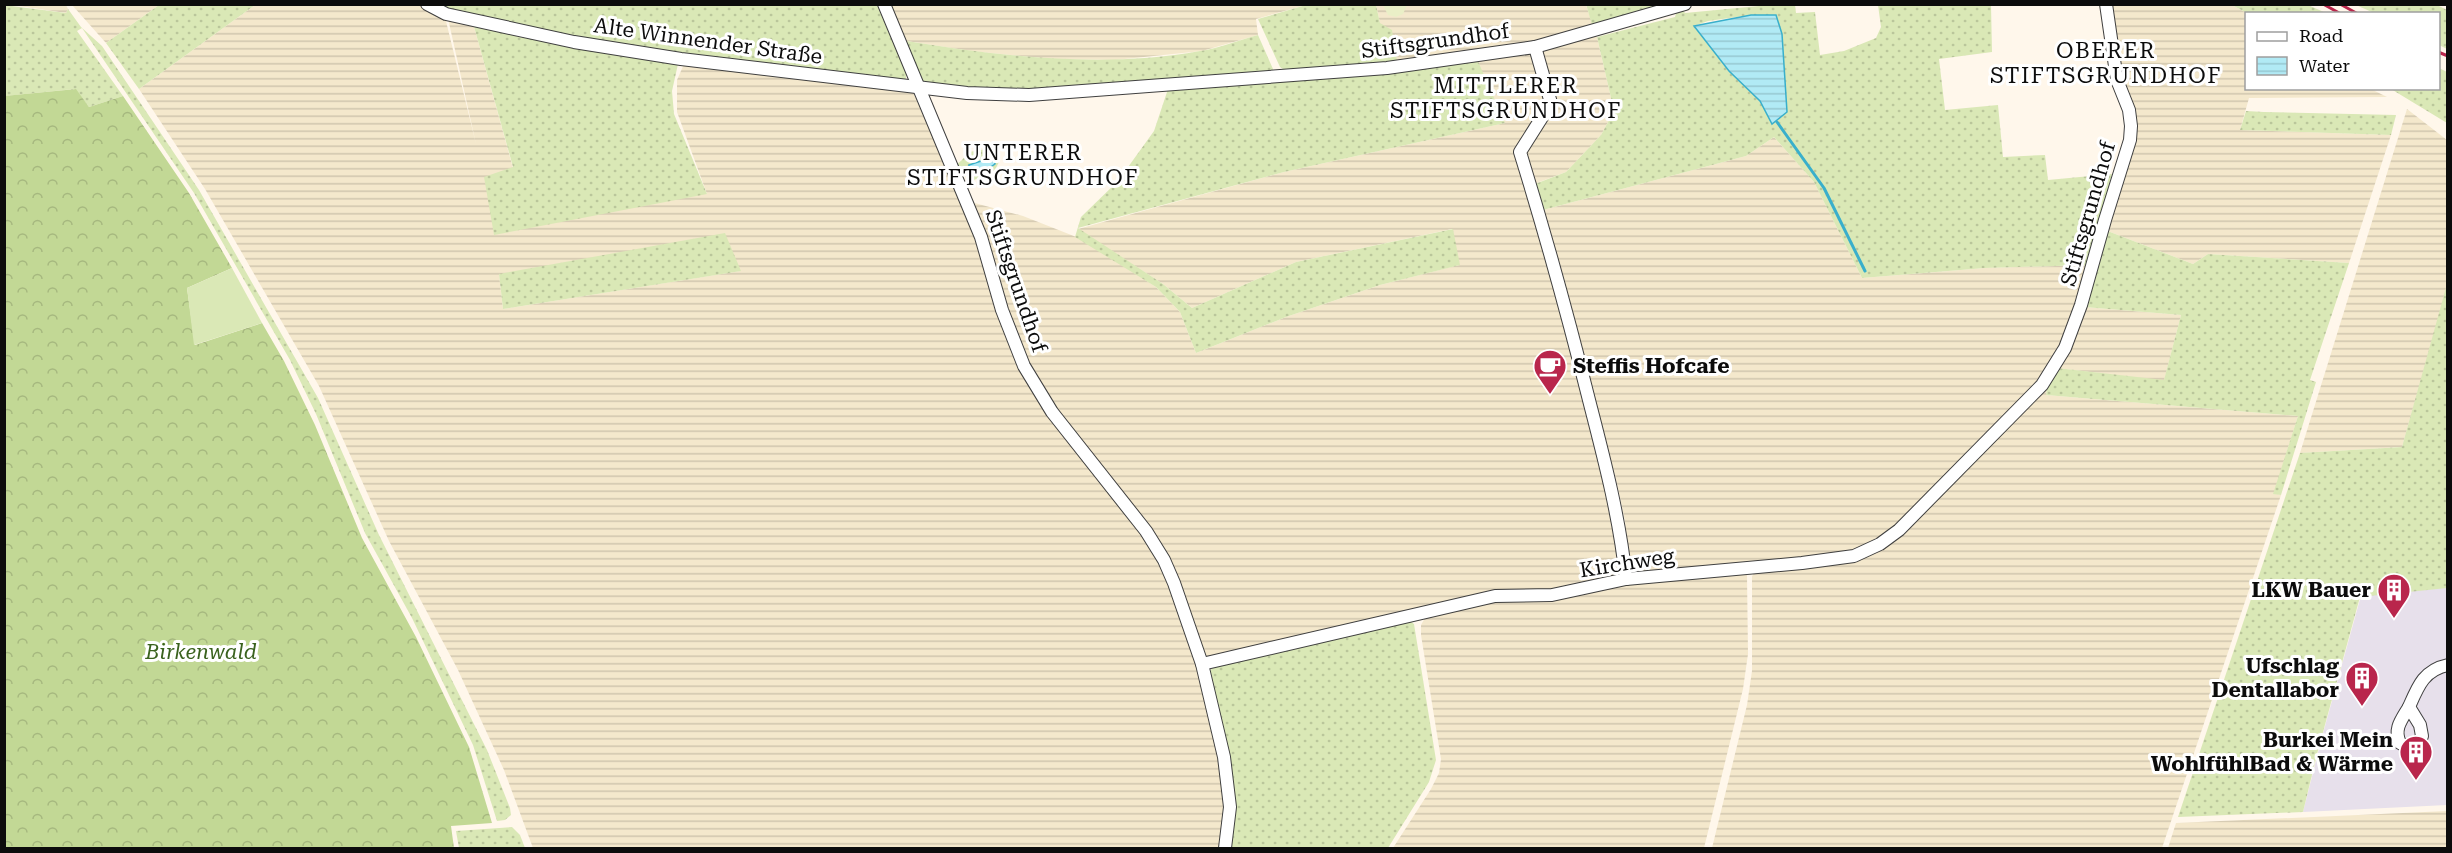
<svg xmlns="http://www.w3.org/2000/svg" width="2452" height="853" font-family="'Roboto Serif',serif">
<style>
.industrial{fill:#e7e0eb}
.farmland{fill:url(#farmland-rules);fill-rule:evenodd}
.grass{fill:url(#grass-dots);fill-rule:evenodd}
.forest{fill:url(#forest-crowns)}
.garden{fill:#dae8b6}
.pitch{fill:#eaefc7}
.water{fill:url(#water-rules);stroke:#39afcb;stroke-width:1.5}
.lines{fill:none;stroke-linecap:round;stroke-linejoin:round}
.stream{stroke:#39afcb;stroke-width:3}
.street-casing{stroke:#3f3f3f;stroke-width:14}
.street{stroke:#fff;stroke-width:12}
.rail{stroke:#b9264c;stroke-width:3}
.labels{text-anchor:middle;stroke-width:6;stroke-linejoin:round;paint-order:stroke}
.street-label{font-size:21px;fill:#0c0c0c;stroke:#fff}
.poi-label{font-size:21px;font-weight:bold;fill:#0c0c0c;stroke:#fff;text-anchor:end}
.park-label{font-size:21px;font-style:italic;fill:#3a621e;stroke:#fff}
.neighbourhood-label{font-size:22px;letter-spacing:1.5px;fill:#0c0c0c;stroke:#fff}
</style>
<defs>
<pattern id="farmland-rules" width="6" height="5" patternUnits="userSpaceOnUse" patternTransform="scale(1.5)"><rect width="6" height="5" fill="#f4e8cc"/><path d="M0 2.5h6" fill="none" stroke="#d0c6ae"/></pattern>
<pattern id="grass-dots" width="8" height="8" patternUnits="userSpaceOnUse" patternTransform="scale(1.5)"><rect width="8" height="8" fill="#dae8b6"/><path d="M2 2h.1M6 6h.1" fill="none" stroke="#bac69b" stroke-width="1.8" stroke-linecap="round"/></pattern>
<pattern id="forest-crowns" width="20" height="18" patternUnits="userSpaceOnUse" patternTransform="scale(1.5)"><rect width="20" height="18" fill="#c2d895"/><path d="M2 6a3 3 0 1 1 6 0M12 15a3 3 0 1 1 6 0" fill="none" stroke="#a6b87f"/></pattern>
<pattern id="water-rules" width="6" height="5" patternUnits="userSpaceOnUse" patternTransform="scale(1.5)"><rect width="6" height="5" fill="#b1eaf5"/><path d="M0 2.5h6" fill="none" stroke="#97c8d1"/></pattern>
</defs>
<rect width="100%" height="100%" fill="#fff7eb"/>
<!-- industrial -->
<path class="industrial" d="M2447,284V805L2303,812L2322,737Z"/>
<!-- farmland -->
<g class="farmland">
<path d="M12,5H66L68,9L66,13Z"/>
<path d="M72,5H159L106,43Z"/>
<path d="M255,5H422L445,17L476,144L449,23L450,19L473,23L513,168L707,194L677,112V80L684,64L913,92L976,238L1025,373L1161,561L1176,596L1209,710L1226,801L1222,848H533L504,770L458,670L389,541L319,386L205,189L139,89ZM740,271L503,309L499,274Z"/>
<path d="M888,5H1306L1256,19L1258,35L1202,51L1115,60L1051,59L971,51L900,40Z"/>
<path d="M1376,5H1586L1597,37L1614,111L1601,135L1566,172L1526,187L1593,430L1617,540L1619,571L1615,577L1210,659L1203,656L1169,563L1059,417L1040,385L1037,374L1021,351L971,202L1023,216L1084,240L1156,287L1180,312L1196,353L1286,317L1380,285L1459,265L1452,229L1296,262L1192,308L1163,284L1078,229L1284,172L1505,123L1399,69L1380,23Z"/>
<path d="M2110,5H2232L2247,13L2246,88L2371,89L2387,97L2249,98L2240,130L2391,135L2349,263L2208,254L2193,264L2105,230L2132,147L2119,79Z"/>
<path d="M2407,109L2447,140L2448,284L2402,447L2300,453Z"/>
<path d="M1774,137L1814,182L1862,278L1985,268L2089,265L2063,347L2033,390L1896,527L1878,541L1855,551L1826,557L1630,574L1625,521L1616,479L1543,210L1746,156Z"/>
<path d="M2084,307L2181,315L2164,381L2057,368Z"/>
<path d="M2048,383L2046,395L2298,416L2274,493L2281,495L2162,848H1712L1747,705L1752,671V576L1757,570L1850,561L1875,553L1896,539Z"/>
<path d="M1742,570L1747,575L1748,654L1743,689L1704,848H1393L1431,789L1439,773L1441,759L1421,635V625L1426,616L1496,599Z"/>
<path d="M2447,811V848H2168L2176,823Z"/>
</g>
<!-- grass -->
<g class="grass">
<path d="M1586,4L1669,5L1592,25Z"/>
<path d="M1781,4L1795,5L1796,13L1815,12L1820,55L1844,51L1876,38L1881,27L1878,5H1991L1992,52L1939,59L1945,110L1998,105L2003,157L2045,155L2048,180L2112,174L2089,265L1985,268L1862,278L1814,182L1774,137L1746,156L1543,210L1535,184L1566,172L1601,135L1614,111L1597,37L1675,17L1677,10H1683L1685,13ZM1751,15L1782,34L1783,63L1772,124L1760,101L1729,71L1694,26L1708,21Z"/>
<path d="M4,5L66,13L68,9L81,27L102,46L199,190L318,398L379,535L487,750L510,808L511,815L505,820L497,821L473,745L412,618L365,533L316,414L290,360L194,193L82,28L77,31L123,96L89,107L75,89L5,96Z"/>
<path d="M159,5V4L255,5L139,89L106,43Z"/>
<path d="M440,5H877L906,73V80C754,62 585,53 440,5Z"/>
<path d="M1306,5H1376L1380,23L1392,30L1397,61L1288,72L1280,67L1258,19Z"/>
<path d="M2232,5H2308L2326,13H2247Z"/>
<path d="M2356,5H2437L2447,10V49L2439,45L2438,14L2374,13Z"/>
<path d="M473,23L519,37L678,64L672,91L674,114L707,194L494,235L484,177L513,167Z"/>
<path d="M1258,35L1273,69L1272,73L1039,92L924,85L900,40C999,56 1101,69 1200,51C1220,48 1239,40 1258,35Z"/>
<path d="M1477,59L1505,123L1284,172L1078,228L1163,284L1192,308L1296,262L1453,229L1460,265L1380,285L1286,317L1196,353L1180,312L1156,287L1075,237L1081,217L1118,181L1154,131L1168,89L1283,82Z"/>
<path d="M2439,68L2447,72V123L2391,89L2438,88Z"/>
<path d="M2246,111L2264,112L2396,115L2391,135L2240,130Z"/>
<path d="M986,149L997,155L999,162L995,170L974,180L960,174L956,165L962,160L969,152Z"/>
<path d="M2105,230L2193,264L2208,254L2349,263L2310,380L2316,382L2281,495L2273,494L2298,416L2046,395L2048,383L2057,368L2164,380L2181,315L2084,307Z"/>
<path d="M725,233L741,271L503,309L499,274Z"/>
<path d="M2447,284V588L2360,597L2317,754L2303,812L2178,817L2300,453L2402,447Z"/>
<path d="M1410,621L1414,624L1436,760L1429,782L1388,848H1228L1230,843L1208,674L1212,668Z"/>
<path d="M512,827L520,835L525,848H459L456,831Z"/>
</g>
<!-- forest -->
<path class="forest" d="M76,89L89,107L123,96L189,193L232,268L187,288L195,345L262,323L284,361L315,425L362,538L416,637L469,747L492,823L451,826L454,848H5L4,96Z"/>
<!-- garden -->
<path class="garden" d="M232,268L262,323L194,345L187,288Z"/>
<!-- pitch -->
<path class="pitch" d="M1383,5V4L1407,5L1403,14L1396,17L1388,15Z"/>
<!-- water -->
<g class="water">
<path d="M1751,15H1776L1782,34L1787,112L1772,124L1760,101L1729,71L1694,26Z"/>
<path d="M985,151L994,156L995,164L980,174L969,172V165L987,159Z"/>
</g>
<g class="lines">
<!-- stream -->
<path class="stream" d="M1777,122L1824,188L1865,271"/>
<defs>
<g id="street">
<path d="M427,4L446,14L574,42L681,59L967,93L1029,95L1387,68L1535,47L1685,4"/>
<path d="M884,4L981,237L1002,310L1024,366L1052,412L1146,531L1164,560L1174,583L1202,664L1224,757L1230,807L1225,848"/>
<path d="M1535,47L1551,103L1520,152C1546,236 1569,320 1590,404C1605,462 1620,520 1626,579"/>
<path d="M1202,664L1495,596L1552,595L1626,579L1802,563L1854,556L1880,544L1899,530L2042,385L2065,348L2081,305L2105,220L2130,140L2131,126L2129,110L2117,80L2106,4"/>
<path d="M2409,707L2420,725L2422,736L2417,746L2407,747L2400,743C2393,729 2402,719 2409,707Z"/>
<path d="M2409,707C2418,686 2424,670 2448,665"/>
</g>
</defs>
<!-- street casing -->
<use href="#street" class="street-casing"/>
<!-- street -->
<use href="#street" class="street"/>
<!-- rail -->
<g class="rail">
<path d="M2323,4L2341,14"/>
<path d="M2340,4L2358,14"/>
<path d="M2438,52L2448,56"/>
</g>
</g>
<!-- icons -->
<defs>
<symbol id="cafe-pin" viewBox="-11 -11 22 30"><path d="M0 17L-7.5 6A9.5 9.5 0 1 1 7.5 6Z" fill="#b9264c" stroke="#fff"/><path d="M-5.5-4.5H6V0H3Q3 3.5 0 3.5H-2.5Q-5.5 3.5-5.5 0ZM3-3.2v2h1.7v-2ZM-6 4.5H4V6H-6Z" fill="#fff"/></symbol>
<symbol id="building-pin" viewBox="-11 -11 22 30"><path d="M0 17L-7.5 6A9.5 9.5 0 1 1 7.5 6Z" fill="#b9264c" stroke="#fff"/><path d="M-4-6H4V6H1V3H-1V6H-4ZM-2.5-4.3h1.7v1.8h-1.7ZM.8-4.3h1.7v1.8H.8ZM-2.5-1h1.7V.8h-1.7ZM.8-1h1.7V.8H.8Z" fill="#fff"/></symbol>
</defs>
<g fill-rule="evenodd">
<use href="#cafe-pin" x="1531" y="347" width="38" height="52"/>
<use href="#building-pin" x="2375" y="571" width="38" height="52"/>
<use href="#building-pin" x="2343" y="659" width="38" height="52"/>
<use href="#building-pin" x="2397" y="733" width="38" height="52"/>
</g>
<g class="labels">
<!-- street labels -->
<g class="street-label">
<text transform="translate(708 41) rotate(8)" y="7">Alte Winnender Straße</text>
<text transform="translate(1435 41) rotate(-8)" y="7">Stiftsgrundhof</text>
<text transform="translate(2088 214) rotate(-74)" y="7">Stiftsgrundhof</text>
<text transform="translate(1016 281) rotate(71)" y="7">Stiftsgrundhof</text>
<text transform="translate(1627 563) rotate(-9)" y="7">Kirchweg</text>
</g>
<!-- poi labels -->
<g class="poi-label">
<text x="1573" y="373" text-anchor="start">Steffis Hofcafe</text>
<text x="2371" y="597">LKW Bauer</text>
<text x="2339" y="673">Ufschlag<tspan x="2339" dy="24">Dentallabor</tspan></text>
<text x="2393" y="747">Burkei Mein<tspan x="2393" dy="24">WohlfühlBad &amp; Wärme</tspan></text>
</g>
<!-- park labels -->
<g class="park-label">
<text x="201" y="659">Birkenwald</text>
</g>
<!-- neighbourhood labels -->
<g class="neighbourhood-label">
<text x="2106" y="58">OBERER<tspan x="2106" dy="25">STIFTSGRUNDHOF</tspan></text>
<text x="1506" y="93">MITTLERER<tspan x="1506" dy="25">STIFTSGRUNDHOF</tspan></text>
<text x="1023" y="160">UNTERER<tspan x="1023" dy="25">STIFTSGRUNDHOF</tspan></text>
</g>
</g>
<!-- border -->
<rect width="2452" height="853" fill="none" stroke="#0c0c0c" stroke-width="12"/>
<!-- legend -->
<rect x="2245" y="12" width="195" height="78" fill="#ffffff" stroke="#9e9e9e" stroke-width="1.5"/>
<rect x="2257" y="32" width="30" height="9" fill="#ffffff" stroke="#9e9e9e" stroke-width="1.5"/>
<text x="2299" y="42" font-size="18" fill="#0c0c0c">Road</text>
<rect x="2257" y="57" width="30" height="18" fill="url(#water-rules)" stroke="#9e9e9e" stroke-width="1.5"/>
<text x="2299" y="72" font-size="18" fill="#0c0c0c">Water</text>
</svg>
